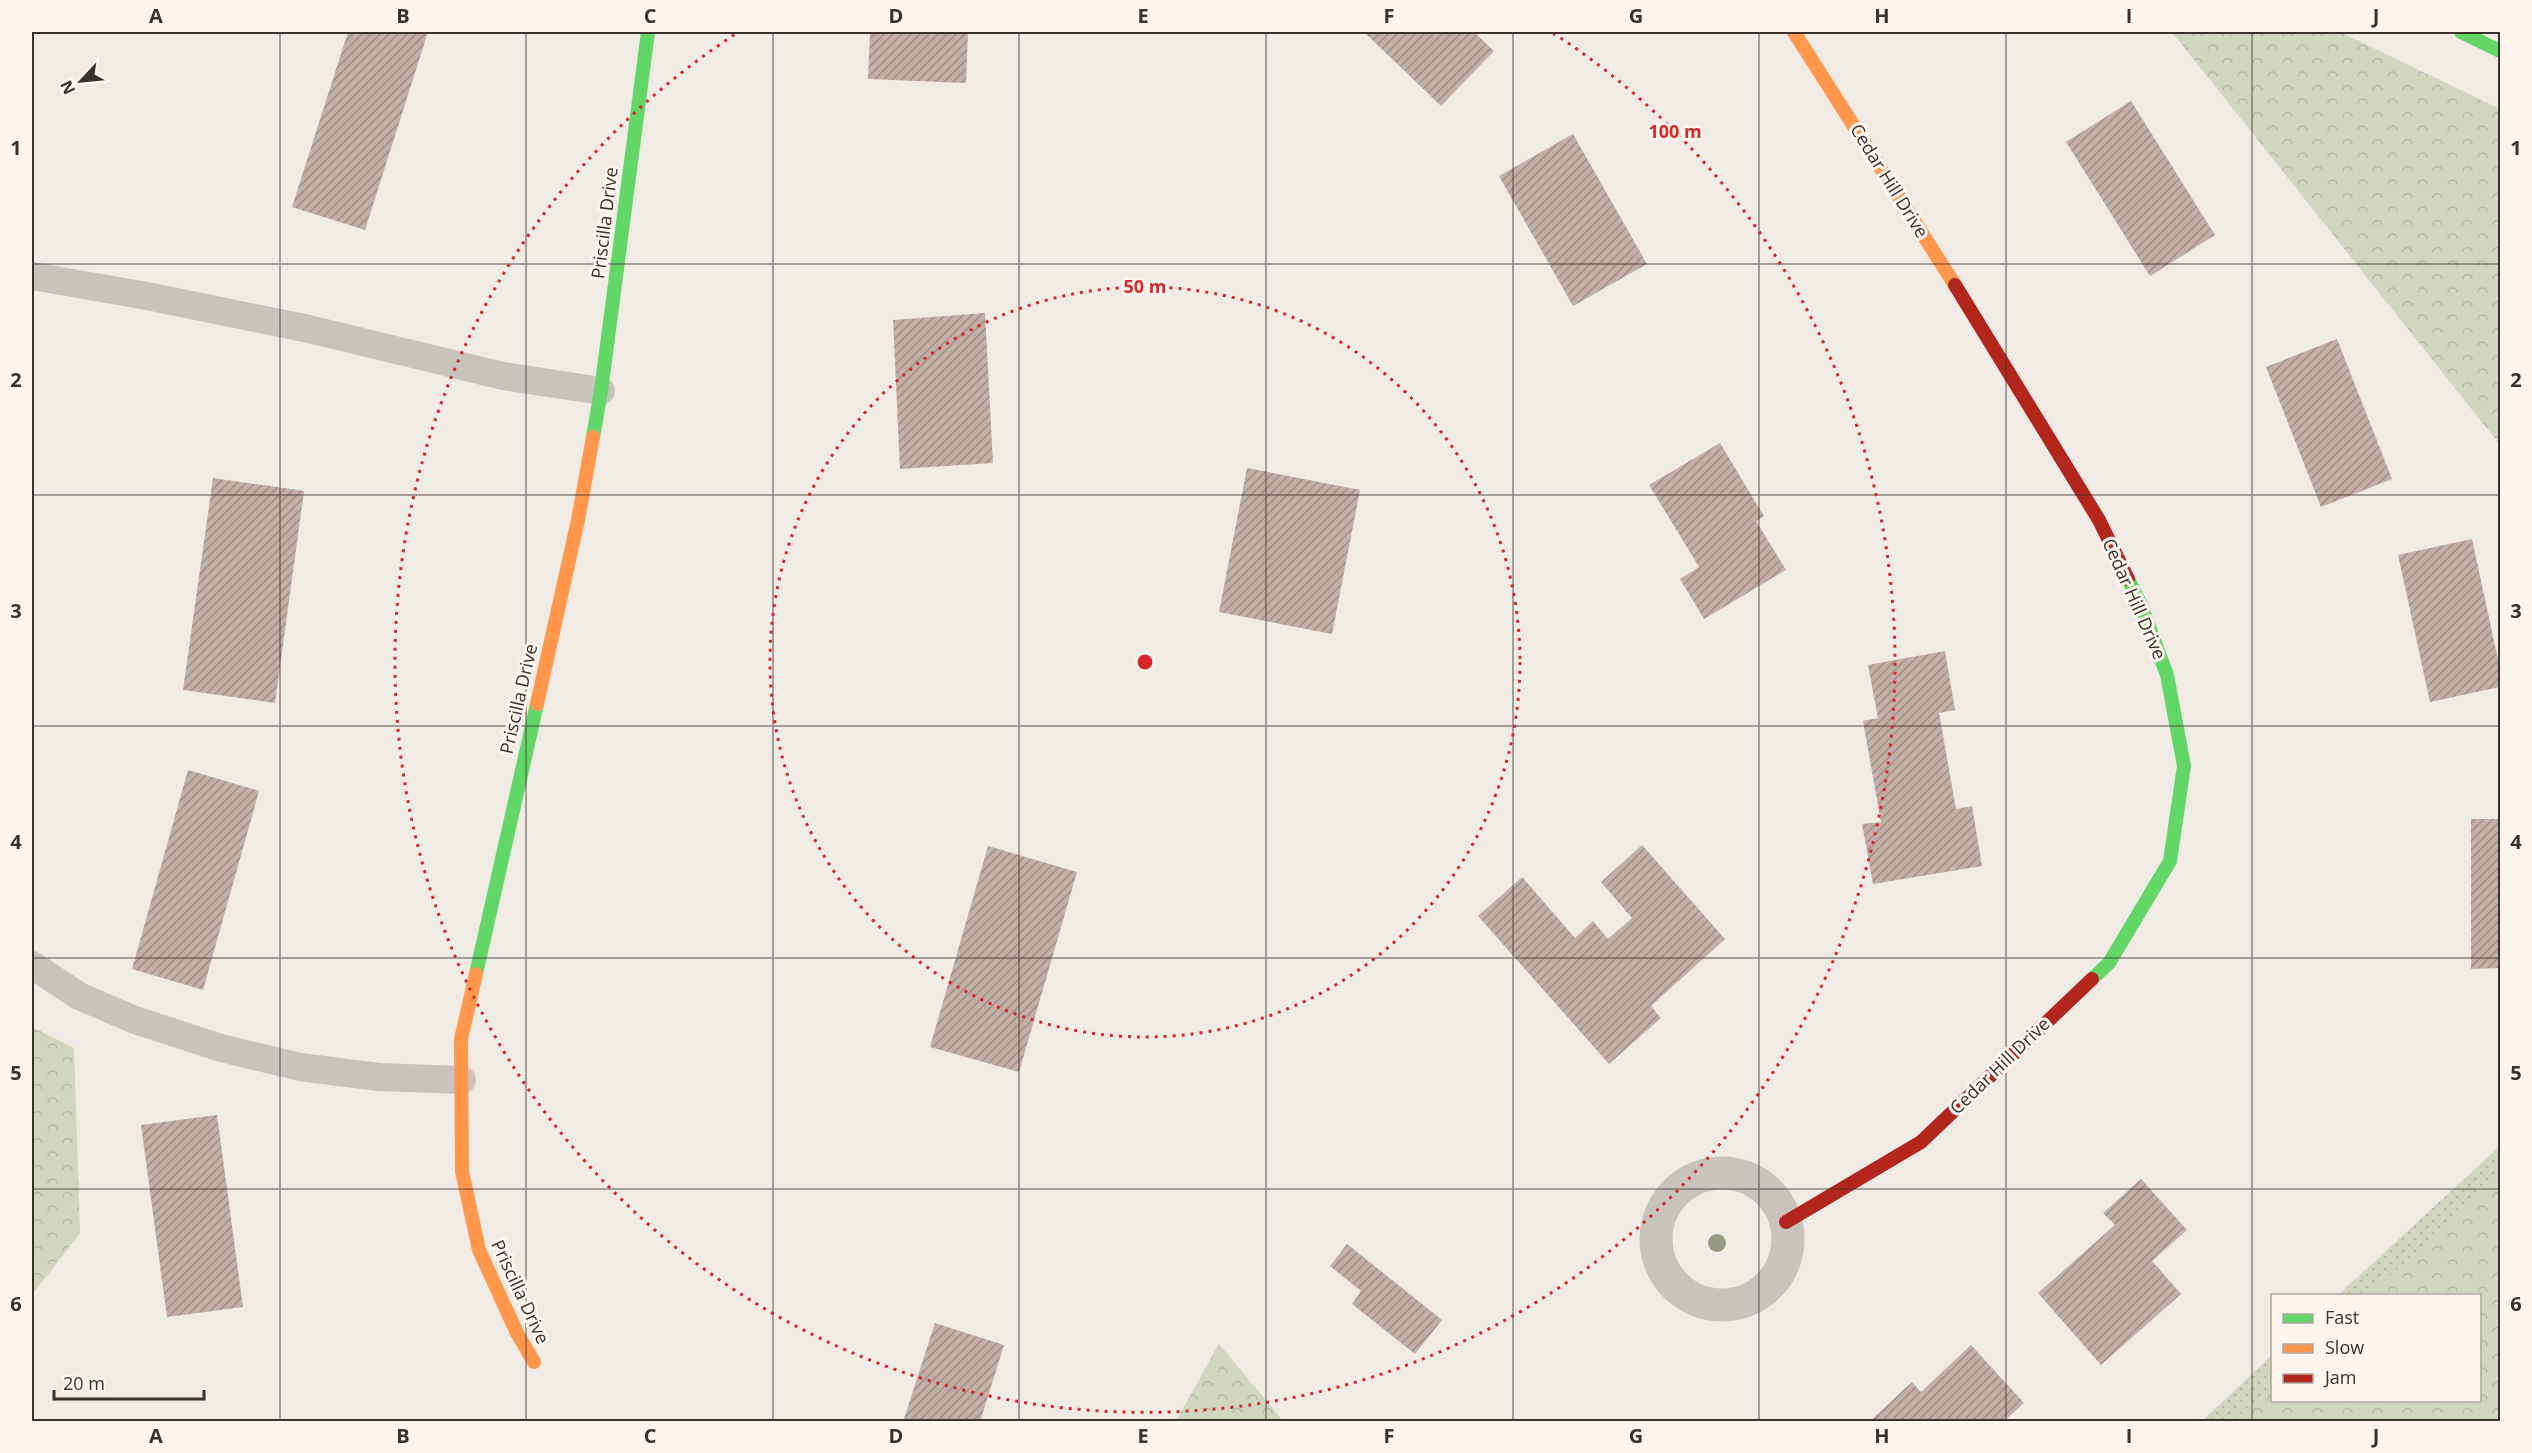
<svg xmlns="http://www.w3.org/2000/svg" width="2532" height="1453" font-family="'Open Sans',sans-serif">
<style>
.grass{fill:url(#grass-dots)}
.forest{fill:url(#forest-crowns)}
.building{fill:url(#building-hatch)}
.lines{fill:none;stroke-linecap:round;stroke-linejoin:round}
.lane{stroke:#c9c3be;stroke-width:28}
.street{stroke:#c9c3be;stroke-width:33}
.fast{stroke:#63d668;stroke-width:14}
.slow{stroke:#ff974d;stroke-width:14}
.jam{stroke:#b3261e;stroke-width:14}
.tree{fill:#959b80}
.grid{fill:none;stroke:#3b302b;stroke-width:1.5;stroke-opacity:0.55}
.ring{fill:none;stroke:#d62828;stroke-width:3;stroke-dasharray:3 6}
.labels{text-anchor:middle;stroke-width:6;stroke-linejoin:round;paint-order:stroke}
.street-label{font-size:18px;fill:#3b302b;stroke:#fbf5ee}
.centre{fill:#d62828;stroke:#fbf5ee;stroke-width:3}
.ring-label{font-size:18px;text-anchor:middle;font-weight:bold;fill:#d62828;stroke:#fbf5ee;stroke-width:6;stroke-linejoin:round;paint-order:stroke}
.neatline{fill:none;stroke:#3b302b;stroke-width:2}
.grid-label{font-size:20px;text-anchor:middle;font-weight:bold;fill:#3b302b}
</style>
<defs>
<pattern id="grass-dots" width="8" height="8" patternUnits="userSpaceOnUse" patternTransform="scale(1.5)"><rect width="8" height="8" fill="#d1d6bf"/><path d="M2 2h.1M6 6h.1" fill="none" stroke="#b4b8a4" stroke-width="1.8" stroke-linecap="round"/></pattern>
<pattern id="forest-crowns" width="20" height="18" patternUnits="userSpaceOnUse" patternTransform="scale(1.5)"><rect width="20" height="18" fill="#d1d6bf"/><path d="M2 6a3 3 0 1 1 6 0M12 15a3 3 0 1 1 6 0" fill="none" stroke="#b4b8a4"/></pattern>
<pattern id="building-hatch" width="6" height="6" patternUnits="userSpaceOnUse" patternTransform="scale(1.5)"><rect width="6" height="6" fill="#c3afa7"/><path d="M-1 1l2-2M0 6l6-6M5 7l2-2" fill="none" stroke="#a08f88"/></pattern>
</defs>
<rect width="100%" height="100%" fill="#f0ebe5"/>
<!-- grass -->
<path class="grass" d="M2500,1146V1421L2201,1422L2272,1355V1400H2480V1296L2338,1295Z"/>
<!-- forest -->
<g class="forest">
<path d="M2172,32H2340L2500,109V445Z"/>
<path d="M32,1027L74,1048L80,1233L32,1295Z"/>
<path d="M2500,1175V1421H2233L2272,1385V1400H2480V1296L2369,1295Z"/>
<path d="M1219,1344L1283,1421H1176Z"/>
</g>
<!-- building -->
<g class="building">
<path d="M348,32H428L365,230L292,207Z"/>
<path d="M870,32H968L966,83L868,79Z"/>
<path d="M1364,32H1474L1494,51L1441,106Z"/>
<path d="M2131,101L2215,235L2150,276L2066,142Z"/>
<path d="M1573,134L1647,264L1573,306L1499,176Z"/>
<path d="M985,313L993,463L900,469L893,320Z"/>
<path d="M2337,339L2392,479L2321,507L2266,367Z"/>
<path d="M1720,443L1764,516L1756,521L1786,570L1704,619L1680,579L1699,567L1649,485Z"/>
<path d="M1247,468L1360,490L1332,634L1219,612Z"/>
<path d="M213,478L304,491L275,703L183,690Z"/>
<path d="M2472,539L2500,669V687L2430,702L2398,555Z"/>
<path d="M1945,651L1955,710L1939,713L1956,809L1972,806L1982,866L1873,884L1862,824L1881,822L1863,721L1878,718L1868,665Z"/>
<path d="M188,770L259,791L203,990L132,969Z"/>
<path d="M2471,819H2500V968L2471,969Z"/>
<path d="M1642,845L1725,939L1651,1006L1661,1018L1609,1064L1478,916L1522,877L1575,938L1593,921L1608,939L1632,918L1601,882Z"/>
<path d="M988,846L1077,872L1019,1072L930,1047Z"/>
<path d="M217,1115L243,1307L167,1317L141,1125Z"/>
<path d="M2141,1179L2187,1230L2152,1261L2181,1294L2101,1365L2038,1293L2115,1225L2103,1213Z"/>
<path d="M1347,1244L1442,1320L1415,1354L1352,1304L1361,1291L1330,1266Z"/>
<path d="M935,1323L1004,1345L980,1422H903Z"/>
<path d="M1971,1345L2024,1403L2003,1422H1869L1912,1382L1921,1392Z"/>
</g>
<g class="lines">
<!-- lane -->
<g class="lane">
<path d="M32,276L147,296L309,329L503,376L601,391"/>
<path d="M32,965L79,996L135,1020L221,1048L300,1067L379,1077L462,1080"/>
</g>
<!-- street -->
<circle class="street" cx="1722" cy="1239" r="66"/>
<!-- fast -->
<g class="fast">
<path d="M2461,32L2500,51"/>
<path d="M593,437L601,391L648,32"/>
<path d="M476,974L537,704"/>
<path d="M2092,979L2109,963L2170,861L2184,766L2167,675L2141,605L2128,579"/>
</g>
<!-- slow -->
<g class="slow">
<path d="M1794,32L1955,285"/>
<path d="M537,704L578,520L593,437"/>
<path d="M476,974L461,1039L462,1171L479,1250L517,1333L534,1362"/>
</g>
<!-- jam -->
<g class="jam">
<path d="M1955,285L2099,520L2128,579"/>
<path d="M1786,1222L1921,1142L2092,979"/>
</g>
</g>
<!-- trees -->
<circle class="tree" cx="1717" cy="1243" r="9"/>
<!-- grid -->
<path class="grid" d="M280,32V1422M526,32V1422M773,32V1422M1019,32V1422M1266,32V1422M1513,32V1422M1759,32V1422M2006,32V1422M2252,32V1422M32,264H2500M32,495H2500M32,726H2500M32,958H2500M32,1189H2500"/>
<!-- distance rings -->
<g class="ring">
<circle cx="1145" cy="662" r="375"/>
<path d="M1553 33A750 750 0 1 1 737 33"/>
</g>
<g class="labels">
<!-- street labels -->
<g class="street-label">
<text transform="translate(1889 181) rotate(58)" y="6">Cedar Hill Drive</text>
<text transform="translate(605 223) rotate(-83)" y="6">Priscilla Drive</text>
<text transform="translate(2134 599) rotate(66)" y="6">Cedar Hill Drive</text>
<text transform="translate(519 699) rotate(-77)" y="6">Priscilla Drive</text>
<text transform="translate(2000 1066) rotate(-44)" y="6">Cedar Hill Drive</text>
<text transform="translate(520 1292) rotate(65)" y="6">Priscilla Drive</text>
</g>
</g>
<circle cx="1145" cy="662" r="9" class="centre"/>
<g class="ring-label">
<text x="1675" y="138">100 m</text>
<text x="1145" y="293">50 m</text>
</g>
<!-- border -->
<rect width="2532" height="1453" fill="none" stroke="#fbf5ee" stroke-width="66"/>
<!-- legend -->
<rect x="2271" y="1294" width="210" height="108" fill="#fbf5ee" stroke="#aea6a0" stroke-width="1.5"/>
<rect x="2283" y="1314" width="30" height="9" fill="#63d668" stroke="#aea6a0" stroke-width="1.5"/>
<text x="2325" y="1324" font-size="18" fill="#3b302b">Fast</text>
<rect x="2283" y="1344" width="30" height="9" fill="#ff974d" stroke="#aea6a0" stroke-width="1.5"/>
<text x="2325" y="1354" font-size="18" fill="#3b302b">Slow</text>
<rect x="2283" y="1374" width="30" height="9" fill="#b3261e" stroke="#aea6a0" stroke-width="1.5"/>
<text x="2325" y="1384" font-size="18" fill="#3b302b">Jam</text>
<!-- north arrow -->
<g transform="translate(81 81) rotate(244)" stroke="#fbf5ee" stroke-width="4.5" paint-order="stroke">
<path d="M0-4.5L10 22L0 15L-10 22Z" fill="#3b302b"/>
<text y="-9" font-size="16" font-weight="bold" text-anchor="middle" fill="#3b302b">N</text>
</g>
<!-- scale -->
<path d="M54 1390v9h150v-9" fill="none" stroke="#3b302b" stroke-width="3"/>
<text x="63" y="1390" font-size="18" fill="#3b302b" stroke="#fbf5ee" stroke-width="4.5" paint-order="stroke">20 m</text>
<rect x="33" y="33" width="2466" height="1387" class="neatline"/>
<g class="grid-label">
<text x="156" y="23">A</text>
<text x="403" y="23">B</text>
<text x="650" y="23">C</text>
<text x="896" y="23">D</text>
<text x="1143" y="23">E</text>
<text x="1389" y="23">F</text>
<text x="1636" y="23">G</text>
<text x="1882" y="23">H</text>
<text x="2129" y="23">I</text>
<text x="2376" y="23">J</text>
<text x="16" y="155">1</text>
<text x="2516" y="155">1</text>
<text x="16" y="387">2</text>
<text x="2516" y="387">2</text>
<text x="16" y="618">3</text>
<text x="2516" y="618">3</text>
<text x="16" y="849">4</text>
<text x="2516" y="849">4</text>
<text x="16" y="1080">5</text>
<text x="2516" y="1080">5</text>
<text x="16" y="1311">6</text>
<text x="2516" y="1311">6</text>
<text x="156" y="1443">A</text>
<text x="403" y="1443">B</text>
<text x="650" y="1443">C</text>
<text x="896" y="1443">D</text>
<text x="1143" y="1443">E</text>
<text x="1389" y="1443">F</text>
<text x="1636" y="1443">G</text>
<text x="1882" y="1443">H</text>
<text x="2129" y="1443">I</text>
<text x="2376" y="1443">J</text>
</g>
</svg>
